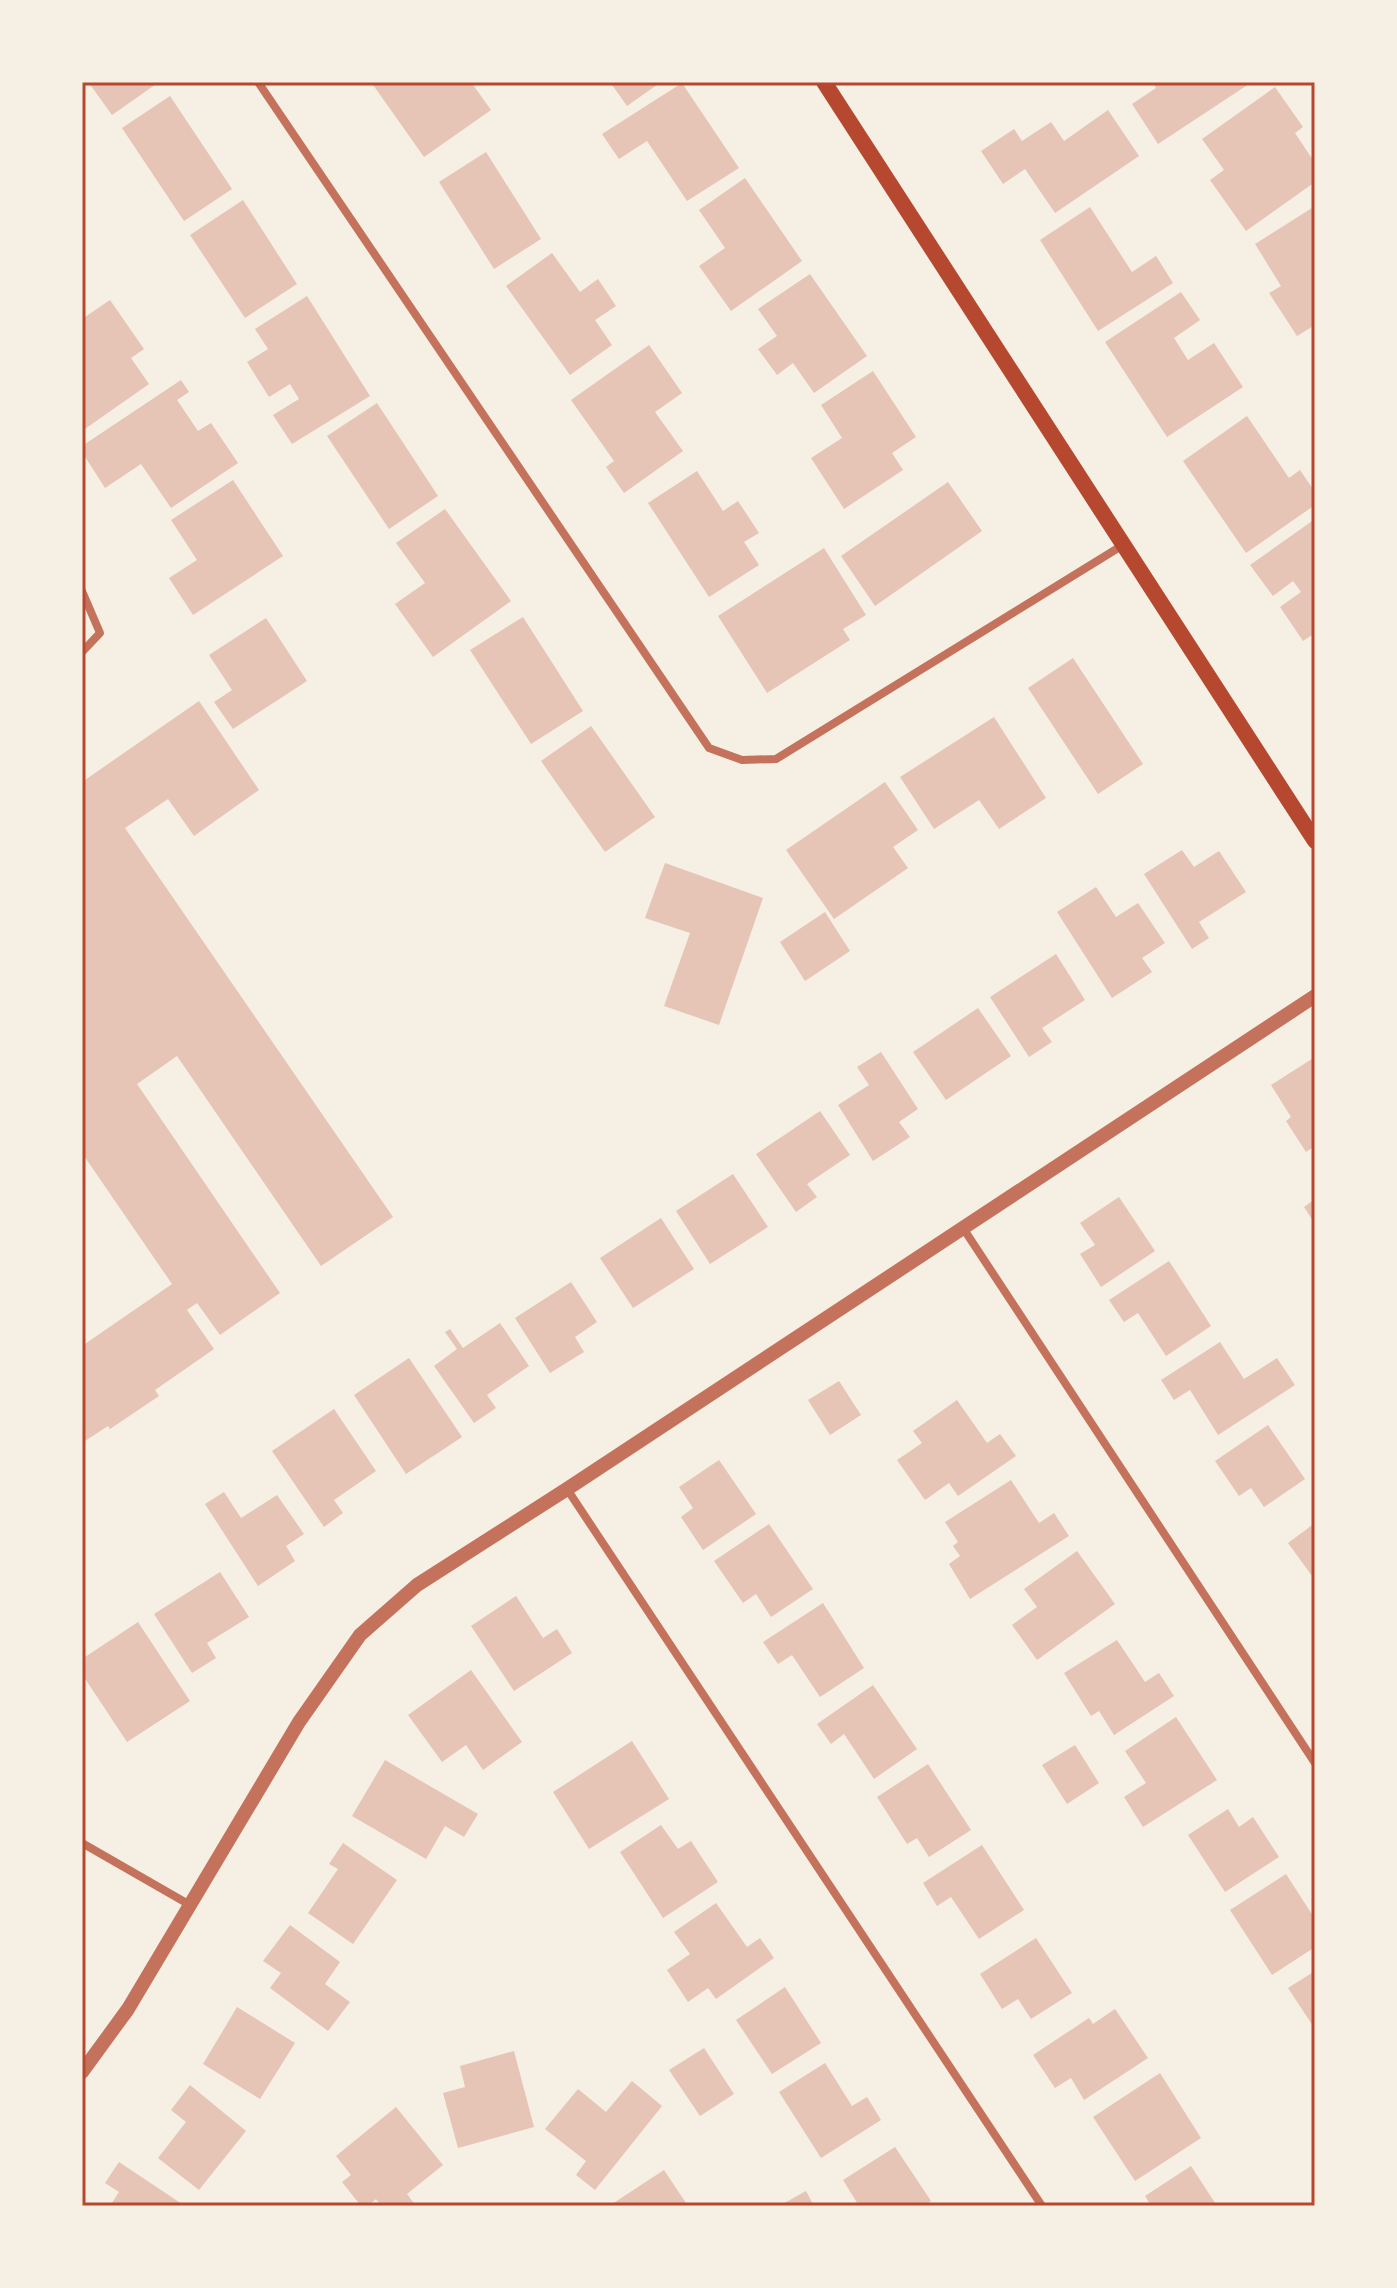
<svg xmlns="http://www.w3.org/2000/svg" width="1397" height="2288" font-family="'Asap Condensed',sans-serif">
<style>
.building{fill:#e6c5b7}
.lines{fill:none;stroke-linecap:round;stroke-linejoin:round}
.minor{stroke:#c5725c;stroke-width:8}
.tertiary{stroke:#c5725c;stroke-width:14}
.secondary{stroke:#b5482f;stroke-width:16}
.neatline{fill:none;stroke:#b5482f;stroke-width:3}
</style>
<rect width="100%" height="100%" fill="#f6efe4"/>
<!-- building -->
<g class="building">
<path d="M82,82H159L112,115L89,83L82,88Z"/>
<path d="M371,82H471L491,110L424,157Z"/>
<path d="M610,82H661L627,106Z"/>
<path d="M1153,82H1252L1158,144L1132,104L1156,88Z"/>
<path d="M682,83L739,168L687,201L647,141L619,159L602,134Z"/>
<path d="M1275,87L1303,127L1295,133L1315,163V182L1246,231L1210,180L1224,170L1202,139Z"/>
<path d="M170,96L232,189L184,221L122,128Z"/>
<path d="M1108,110L1139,156L1055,213L1025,169L1003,184L981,151L1014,129L1022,141L1051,122L1064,141Z"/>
<path d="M486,152L541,239L494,269L439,182Z"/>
<path d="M745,178L802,261L731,311L699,266L725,248L699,210Z"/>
<path d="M243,200L297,284L245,318L190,235Z"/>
<path d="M1090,207L1132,272L1156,256L1173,283L1098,331L1040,240Z"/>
<path d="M1312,208L1315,212V325L1297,336L1269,293L1281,286L1255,244Z"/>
<path d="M552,253L580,292L598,279L616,306L595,320L612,345L570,375L506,286Z"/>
<path d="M810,274L867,356L814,393L793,363L777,375L758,349L777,336L758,309Z"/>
<path d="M1181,292L1200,320L1174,338L1188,360L1214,343L1243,387L1167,437L1105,342Z"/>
<path d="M307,296L370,396L292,444L273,415L299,399L290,384L269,397L247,362L268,349L255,329Z"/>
<path d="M110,300L144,349L131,358L149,384L82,431V319Z"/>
<path d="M649,345L682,393L655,412L683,451L624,493L606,467L614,461L571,400Z"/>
<path d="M873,371L916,437L892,453L903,470L844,509L811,458L842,438L821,405Z"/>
<path d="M181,380L189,392L177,400L198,431L211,423L238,463L171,508L141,464L105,488L82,452V446Z"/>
<path d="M377,403L438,496L389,529L327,436Z"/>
<path d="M1247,416L1289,478L1300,470L1315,492V505L1246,553L1183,461Z"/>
<path d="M697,471L723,511L738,501L759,533L744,542L759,565L709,597L648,503Z"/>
<path d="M233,480L283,556L193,615L169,578L197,560L171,520Z"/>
<path d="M948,482L982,531L875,606L841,556Z"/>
<path d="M445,509L511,601L433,657L395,604L425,583L396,543Z"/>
<path d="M1315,519V633L1303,641L1280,607L1301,592L1293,581L1273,596L1250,565Z"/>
<path d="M824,548L866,615L843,629L850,640L767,693L718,616Z"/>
<path d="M523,617L583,711L531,744L470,650Z"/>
<path d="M266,618L307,681L233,729L214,702L232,690L209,655Z"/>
<path d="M1073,658L1143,764L1098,794L1028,688Z"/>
<path d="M199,701L259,790L194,836L168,799L125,828L393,1217L321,1266L177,1056L137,1084L280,1293L220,1335L197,1303L187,1310L214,1349L155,1390L159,1396L110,1429L108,1426L82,1443V1346L172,1284L82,1153V782Z"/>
<path d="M994,717L1046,798L999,829L979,800L934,829L900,777Z"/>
<path d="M591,726L655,817L605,852L541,761Z"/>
<path d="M885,782L918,830L893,847L908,868L834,919L786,850Z"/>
<path d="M1182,850L1194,867L1219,851L1246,892L1199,922L1209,938L1192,949L1144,874Z"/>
<path d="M665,863L763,898L719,1025L664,1006L690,933L645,918Z"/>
<path d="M1096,887L1116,917L1138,903L1165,943L1142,958L1152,972L1112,998L1057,912Z"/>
<path d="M825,912L850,951L805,981L780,942Z"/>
<path d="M1056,954L1085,1000L1042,1028L1052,1042L1029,1057L990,997Z"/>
<path d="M978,1008L1011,1056L946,1100L913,1052Z"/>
<path d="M881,1052L918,1109L899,1122L910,1137L873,1161L838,1105L869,1085L857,1067Z"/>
<path d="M1315,1057V1146L1306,1152L1286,1121L1291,1117L1271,1085Z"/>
<path d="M820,1111L850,1155L807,1184L817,1197L796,1212L756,1154Z"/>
<path d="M733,1174L768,1227L710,1264L676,1211Z"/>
<path d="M1119,1197L1155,1251L1101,1287L1080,1254L1095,1245L1080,1223Z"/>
<path d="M1315,1199V1224L1304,1207Z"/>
<path d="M661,1218L694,1269L633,1308L600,1258Z"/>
<path d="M1169,1261L1211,1326L1166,1356L1138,1313L1124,1322L1109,1300Z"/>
<path d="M571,1282L597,1322L575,1337L584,1352L550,1373L515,1318Z"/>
<path d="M500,1323L529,1366L487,1395L496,1408L474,1423L434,1366L457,1349L445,1332L450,1329L463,1348Z"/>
<path d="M1220,1342L1244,1379L1277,1358L1295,1385L1218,1435L1190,1390L1174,1400L1161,1380Z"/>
<path d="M409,1358L462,1437L406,1474L354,1395Z"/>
<path d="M839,1381L861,1415L830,1435L808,1400Z"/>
<path d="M957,1400L987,1443L1000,1434L1016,1456L958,1496L949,1483L925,1500L897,1460L922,1443L913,1431Z"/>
<path d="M334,1409L376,1471L334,1500L343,1513L324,1527L272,1451Z"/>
<path d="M1268,1425L1305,1479L1264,1507L1251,1488L1239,1496L1215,1461Z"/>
<path d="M719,1460L756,1514L703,1550L681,1517L693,1508L679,1487Z"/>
<path d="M1011,1480L1039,1523L1054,1513L1069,1536L970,1599L949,1564L960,1556L953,1546L958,1542L945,1522Z"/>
<path d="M224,1492L241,1518L277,1495L304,1534L286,1546L295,1561L258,1586L205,1504Z"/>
<path d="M1315,1523V1580L1288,1543Z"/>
<path d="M769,1524L813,1589L771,1617L756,1594L743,1603L714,1561Z"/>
<path d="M1077,1551L1115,1604L1037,1660L1012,1625L1037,1607L1024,1589Z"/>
<path d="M220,1572L249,1617L207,1643L216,1658L192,1673L154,1614Z"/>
<path d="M516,1596L543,1638L557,1629L572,1653L514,1691L471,1626Z"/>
<path d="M823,1603L864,1668L820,1697L792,1655L778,1664L763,1642Z"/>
<path d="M138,1622L190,1701L127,1742L82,1674V1659Z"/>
<path d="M1117,1640L1145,1682L1159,1673L1174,1696L1114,1735L1099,1711L1091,1716L1064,1673Z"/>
<path d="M471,1670L522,1742L483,1770L466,1745L442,1762L408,1715Z"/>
<path d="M873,1685L917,1749L874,1779L844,1734L831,1744L817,1724Z"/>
<path d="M1176,1717L1217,1780L1143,1827L1124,1797L1146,1783L1125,1751Z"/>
<path d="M632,1741L669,1799L589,1849L553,1792Z"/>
<path d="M1075,1745L1099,1783L1067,1804L1042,1765Z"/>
<path d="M385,1760L478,1814L464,1837L445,1826L426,1859L352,1816Z"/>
<path d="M928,1764L971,1830L929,1857L917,1838L907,1844L877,1797Z"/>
<path d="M1228,1809L1239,1827L1253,1817L1279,1857L1225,1892L1188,1835Z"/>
<path d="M661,1825L678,1849L691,1841L718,1882L663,1918L620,1852Z"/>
<path d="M343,1843L397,1880L353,1944L308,1913L338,1869L329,1864Z"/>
<path d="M982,1845L1024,1910L979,1939L951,1897L937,1906L923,1883Z"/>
<path d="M1286,1874L1315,1919V1947L1272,1975L1230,1910Z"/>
<path d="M716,1903L747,1947L760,1938L774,1958L716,1999L708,1988L688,2002L667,1970L690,1954L674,1932Z"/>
<path d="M290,1925L340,1962L325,1984L350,2002L328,2031L270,1988L281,1973L263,1961Z"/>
<path d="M1036,1938L1072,1993L1031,2019L1018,1999L1002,2009L980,1974Z"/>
<path d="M1315,1971V2029L1288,1988Z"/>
<path d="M785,1987L821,2043L772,2074L736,2020Z"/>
<path d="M237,2007L295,2043L260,2099L203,2064Z"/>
<path d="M1115,2009L1148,2058L1084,2100L1071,2078L1055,2088L1033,2055L1089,2018L1093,2024Z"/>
<path d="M704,2048L734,2094L700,2116L669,2070Z"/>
<path d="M514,2051L534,2127L458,2148L443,2093L465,2087L460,2066Z"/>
<path d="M825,2063L852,2106L867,2097L881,2120L821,2158L779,2092Z"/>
<path d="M1160,2073L1201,2138L1135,2181L1093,2117Z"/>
<path d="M632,2081L662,2106L595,2190L576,2175L586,2161L545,2129L578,2089L606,2112Z"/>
<path d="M190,2085L246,2131L199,2190L158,2158L186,2122L171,2110Z"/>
<path d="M396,2107L443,2165L407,2194L416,2206H381L376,2199L368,2206H361L342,2182L351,2175L336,2156Z"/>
<path d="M895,2147L931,2201L924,2206H859L843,2180Z"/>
<path d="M119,2162L185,2206H110L119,2192L105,2183Z"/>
<path d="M1191,2166L1217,2206H1151L1145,2196Z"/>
<path d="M664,2170L688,2206H609Z"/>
<path d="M806,2191L814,2206H779Z"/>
</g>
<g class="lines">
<!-- minor -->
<g class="minor">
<path d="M258,82L709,748L742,760L776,759L1123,545"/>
<path d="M82,591L100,633L82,652"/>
<path d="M963,1228L1315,1763"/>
<path d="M567,1489L1042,2206"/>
<path d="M82,1843L190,1905"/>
</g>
<!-- tertiary -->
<path class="tertiary" d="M82,2072L128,2009L299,1722L360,1635L417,1585L567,1489L1315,996"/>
<!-- secondary -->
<path class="secondary" d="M824,82L1315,841"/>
</g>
<!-- border -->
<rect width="1397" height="2288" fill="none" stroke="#f6efe4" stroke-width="168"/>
<rect x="84" y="84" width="1229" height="2120" class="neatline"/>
</svg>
